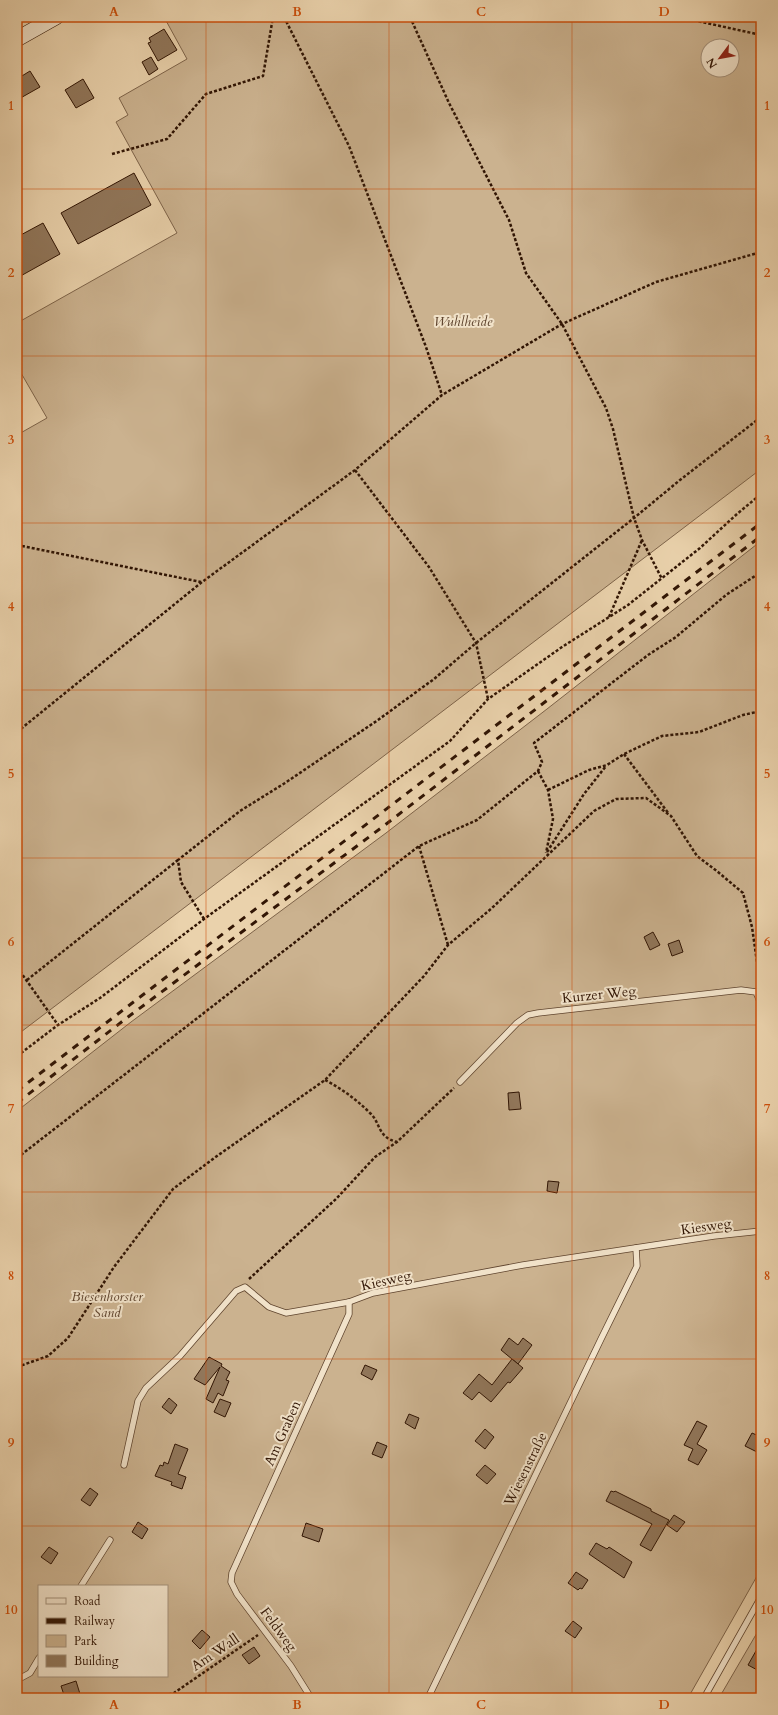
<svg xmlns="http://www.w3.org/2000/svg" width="778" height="1715" font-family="Cardo,serif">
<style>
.green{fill:#cbb28f;stroke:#7e644a;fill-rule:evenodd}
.building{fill:#91775b;stroke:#311504}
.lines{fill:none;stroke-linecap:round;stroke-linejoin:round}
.service-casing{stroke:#5f442e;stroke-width:7}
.secondary-casing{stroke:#311504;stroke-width:16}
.path{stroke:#311504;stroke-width:2.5;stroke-dasharray:3 2;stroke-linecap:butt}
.service{stroke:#f1e2c9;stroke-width:5.5}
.secondary{stroke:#f1e2c9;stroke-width:15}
.rail{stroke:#311504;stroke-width:3;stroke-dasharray:7 7;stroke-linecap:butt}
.grid{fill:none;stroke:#cd4f0b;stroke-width:1;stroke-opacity:0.55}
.labels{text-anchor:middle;stroke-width:4;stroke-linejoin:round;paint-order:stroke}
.park-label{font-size:14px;font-style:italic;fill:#5f442e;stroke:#f1e2c9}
.street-label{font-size:14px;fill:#311504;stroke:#f1e2c9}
.neatline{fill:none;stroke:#cd4f0b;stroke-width:1.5}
.grid-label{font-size:13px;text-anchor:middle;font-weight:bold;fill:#cd4f0b}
</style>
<rect width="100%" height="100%" fill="#ead2ac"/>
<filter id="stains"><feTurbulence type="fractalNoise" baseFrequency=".005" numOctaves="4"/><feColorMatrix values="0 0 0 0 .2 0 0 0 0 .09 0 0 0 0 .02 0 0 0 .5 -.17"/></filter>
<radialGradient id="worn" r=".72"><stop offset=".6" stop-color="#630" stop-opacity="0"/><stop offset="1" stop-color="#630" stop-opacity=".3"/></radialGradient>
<!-- green -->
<g class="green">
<path d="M164,17H761V469L17,1035V435L47,418L17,366V323L177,233L116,122L128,115L119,98L187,59ZM708,46H732V70H708Z"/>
<path d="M761,541V1569L688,1698H17V1111L131,1022L386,833L547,709ZM39,1586H167V1676H39Z"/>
<path d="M761,1626V1698H719Z"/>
</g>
<!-- building -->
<g class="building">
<path d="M164,29L177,50L158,61L148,43L151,42L149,38Z"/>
<path d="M151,57L158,69L149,75L142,62Z"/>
<path d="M30,71L40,87L17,100V79Z"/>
<path d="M83,79L94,98L76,108L65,90Z"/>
<path d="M134,173L151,205L78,244L61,213Z"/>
<path d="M43,223L60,254L17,278V237Z"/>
<path d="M653,932L660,945L650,950L644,937Z"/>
<path d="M679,940L683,952L672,956L668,944Z"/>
<path d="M519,1092L521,1109L509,1110L508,1093Z"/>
<path d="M548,1181L559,1182L557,1193L547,1191Z"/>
<path d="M509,1338L518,1345L523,1338L532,1345L518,1364L501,1350Z"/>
<path d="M209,1357L222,1364L221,1366L230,1372L226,1380L229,1381L223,1396L218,1393L213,1403L206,1399L220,1367L205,1385L194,1379Z"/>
<path d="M512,1359L523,1368L510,1383L508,1382L491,1402L479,1392L472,1400L463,1393L479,1374L492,1385Z"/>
<path d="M365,1365L377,1370L372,1380L361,1374Z"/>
<path d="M169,1398L177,1405L171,1414L162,1407Z"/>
<path d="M220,1399L231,1403L225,1417L214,1412Z"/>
<path d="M409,1414L419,1418L415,1429L405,1423Z"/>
<path d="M697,1421L707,1426L697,1444L707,1450L698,1465L688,1460L693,1449L684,1445Z"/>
<path d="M485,1429L494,1437L485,1449L475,1441Z"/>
<path d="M752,1433L761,1437V1454L745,1446Z"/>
<path d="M377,1442L387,1446L382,1458L372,1454Z"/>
<path d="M175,1444L188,1449L178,1474L186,1477L182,1489L171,1485L172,1482L155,1476L160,1465L163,1466L164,1462L168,1464Z"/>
<path d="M485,1465L496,1474L487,1484L476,1475Z"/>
<path d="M90,1488L98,1494L90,1506L81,1500Z"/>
<path d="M611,1491L614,1492L615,1491L651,1509V1511L669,1520L651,1551L640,1545L652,1524L606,1501Z"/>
<path d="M674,1515L685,1522L677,1532L667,1525Z"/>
<path d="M138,1522L148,1529L142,1539L132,1532Z"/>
<path d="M306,1523L323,1529L319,1542L302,1536Z"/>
<path d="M596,1543L607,1549L609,1547L632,1562L624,1578L589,1554Z"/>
<path d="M49,1547L58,1553L51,1564L41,1557Z"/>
<path d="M576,1572L588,1580L582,1589L580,1588L578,1590L568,1583Z"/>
<path d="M573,1621L582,1628L575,1638L565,1631Z"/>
<path d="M202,1630L210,1637L200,1649L192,1641Z"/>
<path d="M761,1642V1672L748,1665Z"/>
<path d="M254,1647L260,1656L249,1664L242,1655Z"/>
<path d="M76,1681L80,1694L65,1698L61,1686Z"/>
</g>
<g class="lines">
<defs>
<g id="service">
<path d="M460,1082L517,1023L528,1015L538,1013L741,990L756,992L761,1004"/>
<path d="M124,1465L138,1401L146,1388L180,1356L236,1291L245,1287L269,1307L286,1313L349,1302L373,1293L523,1265L714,1236L761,1231"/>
<path d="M81,1586L110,1540"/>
<path d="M17,1680L30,1673L39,1658"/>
<path d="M311,1698L291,1666L237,1594L231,1582L232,1573L349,1314V1302"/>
<path d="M428,1698L601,1339L637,1266L636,1248"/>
<path d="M704,1698L761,1597"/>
</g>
<path id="secondary" d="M17,39L56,17"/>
</defs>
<!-- service casing -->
<use href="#service" class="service-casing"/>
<!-- secondary casing -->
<use href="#secondary" class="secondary-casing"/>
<!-- path -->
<g class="path">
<path d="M284,17L349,146L426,347L442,395"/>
<path d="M410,17L449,103L509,220L526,273L562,324L606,408L613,429L634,518L642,540L662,579"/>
<path d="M679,17L761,35"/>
<path d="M112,154L167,139L206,94L263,76L273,17"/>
<path d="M355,470L429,567L476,643L488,699"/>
<path d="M17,545L201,582"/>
<path d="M609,617L642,540"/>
<path d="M17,732L202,582L355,470L442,395L562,324L656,282L761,252"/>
<path d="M624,754L669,814"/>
<path d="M538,771L548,790L553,819L546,853"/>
<path d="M548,790L589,770L607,765L624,754L662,736L699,732L743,715L761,711"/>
<path d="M419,846L448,945"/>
<path d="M547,852L584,794L606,766"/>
<path d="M204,919L181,882L178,860L240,811L285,783L378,720L434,679L476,643L634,518L680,480L761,417"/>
<path d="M17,967L58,1025"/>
<path d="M27,980L178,860"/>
<path d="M17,1056L58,1025L100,998L204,919L450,741L488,699L562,647L628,605L700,548L737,514L761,494"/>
<path d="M325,1080C342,1089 356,1099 370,1113C381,1123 377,1137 397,1142"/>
<path d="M17,1158L419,846L477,820L538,771L542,762L534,743L648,655L676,637L726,595L761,572"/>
<path d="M249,1279L336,1199L375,1157L397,1142L454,1088"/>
<path d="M17,1367L48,1356L68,1338L114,1267L173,1189L217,1156L325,1080L424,976L448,945L492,908L594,811L616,799L646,798L671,816L697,856L718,872L743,893L752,927L760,983"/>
<path d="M154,1698L174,1693L258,1635"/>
</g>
<!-- service -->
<use href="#service" class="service"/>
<!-- secondary -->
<use href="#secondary" class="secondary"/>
<!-- rail -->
<g class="rail">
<path d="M17,1091L761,523"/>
<path d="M17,1103L128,1017L381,828L761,536"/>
</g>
</g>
<!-- grid -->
<path class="grid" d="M206,17V1698M389,17V1698M572,17V1698M17,189H761M17,356H761M17,523H761M17,690H761M17,858H761M17,1025H761M17,1192H761M17,1359H761M17,1526H761"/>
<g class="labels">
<!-- park labels -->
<g class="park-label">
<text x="463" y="326">Wuhlheide</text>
<text x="107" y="1301">Biesenhorster<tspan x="107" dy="16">Sand</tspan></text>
</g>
<!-- street labels -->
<g class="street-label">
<text transform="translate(599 994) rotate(-6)" y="5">Kurzer Weg</text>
<text transform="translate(706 1226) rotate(-8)" y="5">Kiesweg</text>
<text transform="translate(386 1280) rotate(-13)" y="5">Kiesweg</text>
<text transform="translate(282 1433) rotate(-66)" y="5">Am Graben</text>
<text transform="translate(525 1469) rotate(-64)" y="5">Wiesenstraße</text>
<text transform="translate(279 1629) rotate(53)" y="5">Feldweg</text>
<text transform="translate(215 1652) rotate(-34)" y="5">Am Wall</text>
</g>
</g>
<!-- margin -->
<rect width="778" height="1715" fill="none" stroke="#ead2ac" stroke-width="44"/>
<!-- legend -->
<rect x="38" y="1585" width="130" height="92" fill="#f1e2c9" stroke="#a4907a"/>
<rect x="46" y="1598" width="20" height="6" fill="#f1e2c9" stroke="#a4907a"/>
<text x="74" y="1605" font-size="12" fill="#311504">Road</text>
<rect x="46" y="1618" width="20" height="6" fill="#311504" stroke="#a4907a"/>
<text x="74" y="1625" font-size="12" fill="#311504">Railway</text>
<rect x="46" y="1635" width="20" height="12" fill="#cbb28f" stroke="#a4907a"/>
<text x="74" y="1645" font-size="12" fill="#311504">Park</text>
<rect x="46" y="1655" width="20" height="12" fill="#91775b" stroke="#a4907a"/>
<text x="74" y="1665" font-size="12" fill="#311504">Building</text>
<!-- north arrow -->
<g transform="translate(720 58) rotate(238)"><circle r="19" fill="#f1e2c9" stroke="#a4907a"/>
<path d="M0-3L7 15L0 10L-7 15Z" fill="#8f2418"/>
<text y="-6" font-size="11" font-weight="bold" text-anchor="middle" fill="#311504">N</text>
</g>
<rect x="22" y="22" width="734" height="1671" class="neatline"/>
<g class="grid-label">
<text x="114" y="16">A</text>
<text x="297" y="16">B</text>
<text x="481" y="16">C</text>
<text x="664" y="16">D</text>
<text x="11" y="110">1</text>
<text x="767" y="110">1</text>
<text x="11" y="277">2</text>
<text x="767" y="277">2</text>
<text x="11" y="444">3</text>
<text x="767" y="444">3</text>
<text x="11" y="611">4</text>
<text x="767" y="611">4</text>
<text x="11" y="778">5</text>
<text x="767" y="778">5</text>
<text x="11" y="946">6</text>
<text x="767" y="946">6</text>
<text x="11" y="1113">7</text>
<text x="767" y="1113">7</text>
<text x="11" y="1280">8</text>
<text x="767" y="1280">8</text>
<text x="11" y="1447">9</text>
<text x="767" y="1447">9</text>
<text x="11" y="1614">10</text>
<text x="767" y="1614">10</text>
<text x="114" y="1709">A</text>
<text x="297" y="1709">B</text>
<text x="481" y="1709">C</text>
<text x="664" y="1709">D</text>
</g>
<rect width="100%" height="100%" filter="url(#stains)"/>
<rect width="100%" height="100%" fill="url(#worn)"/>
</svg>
